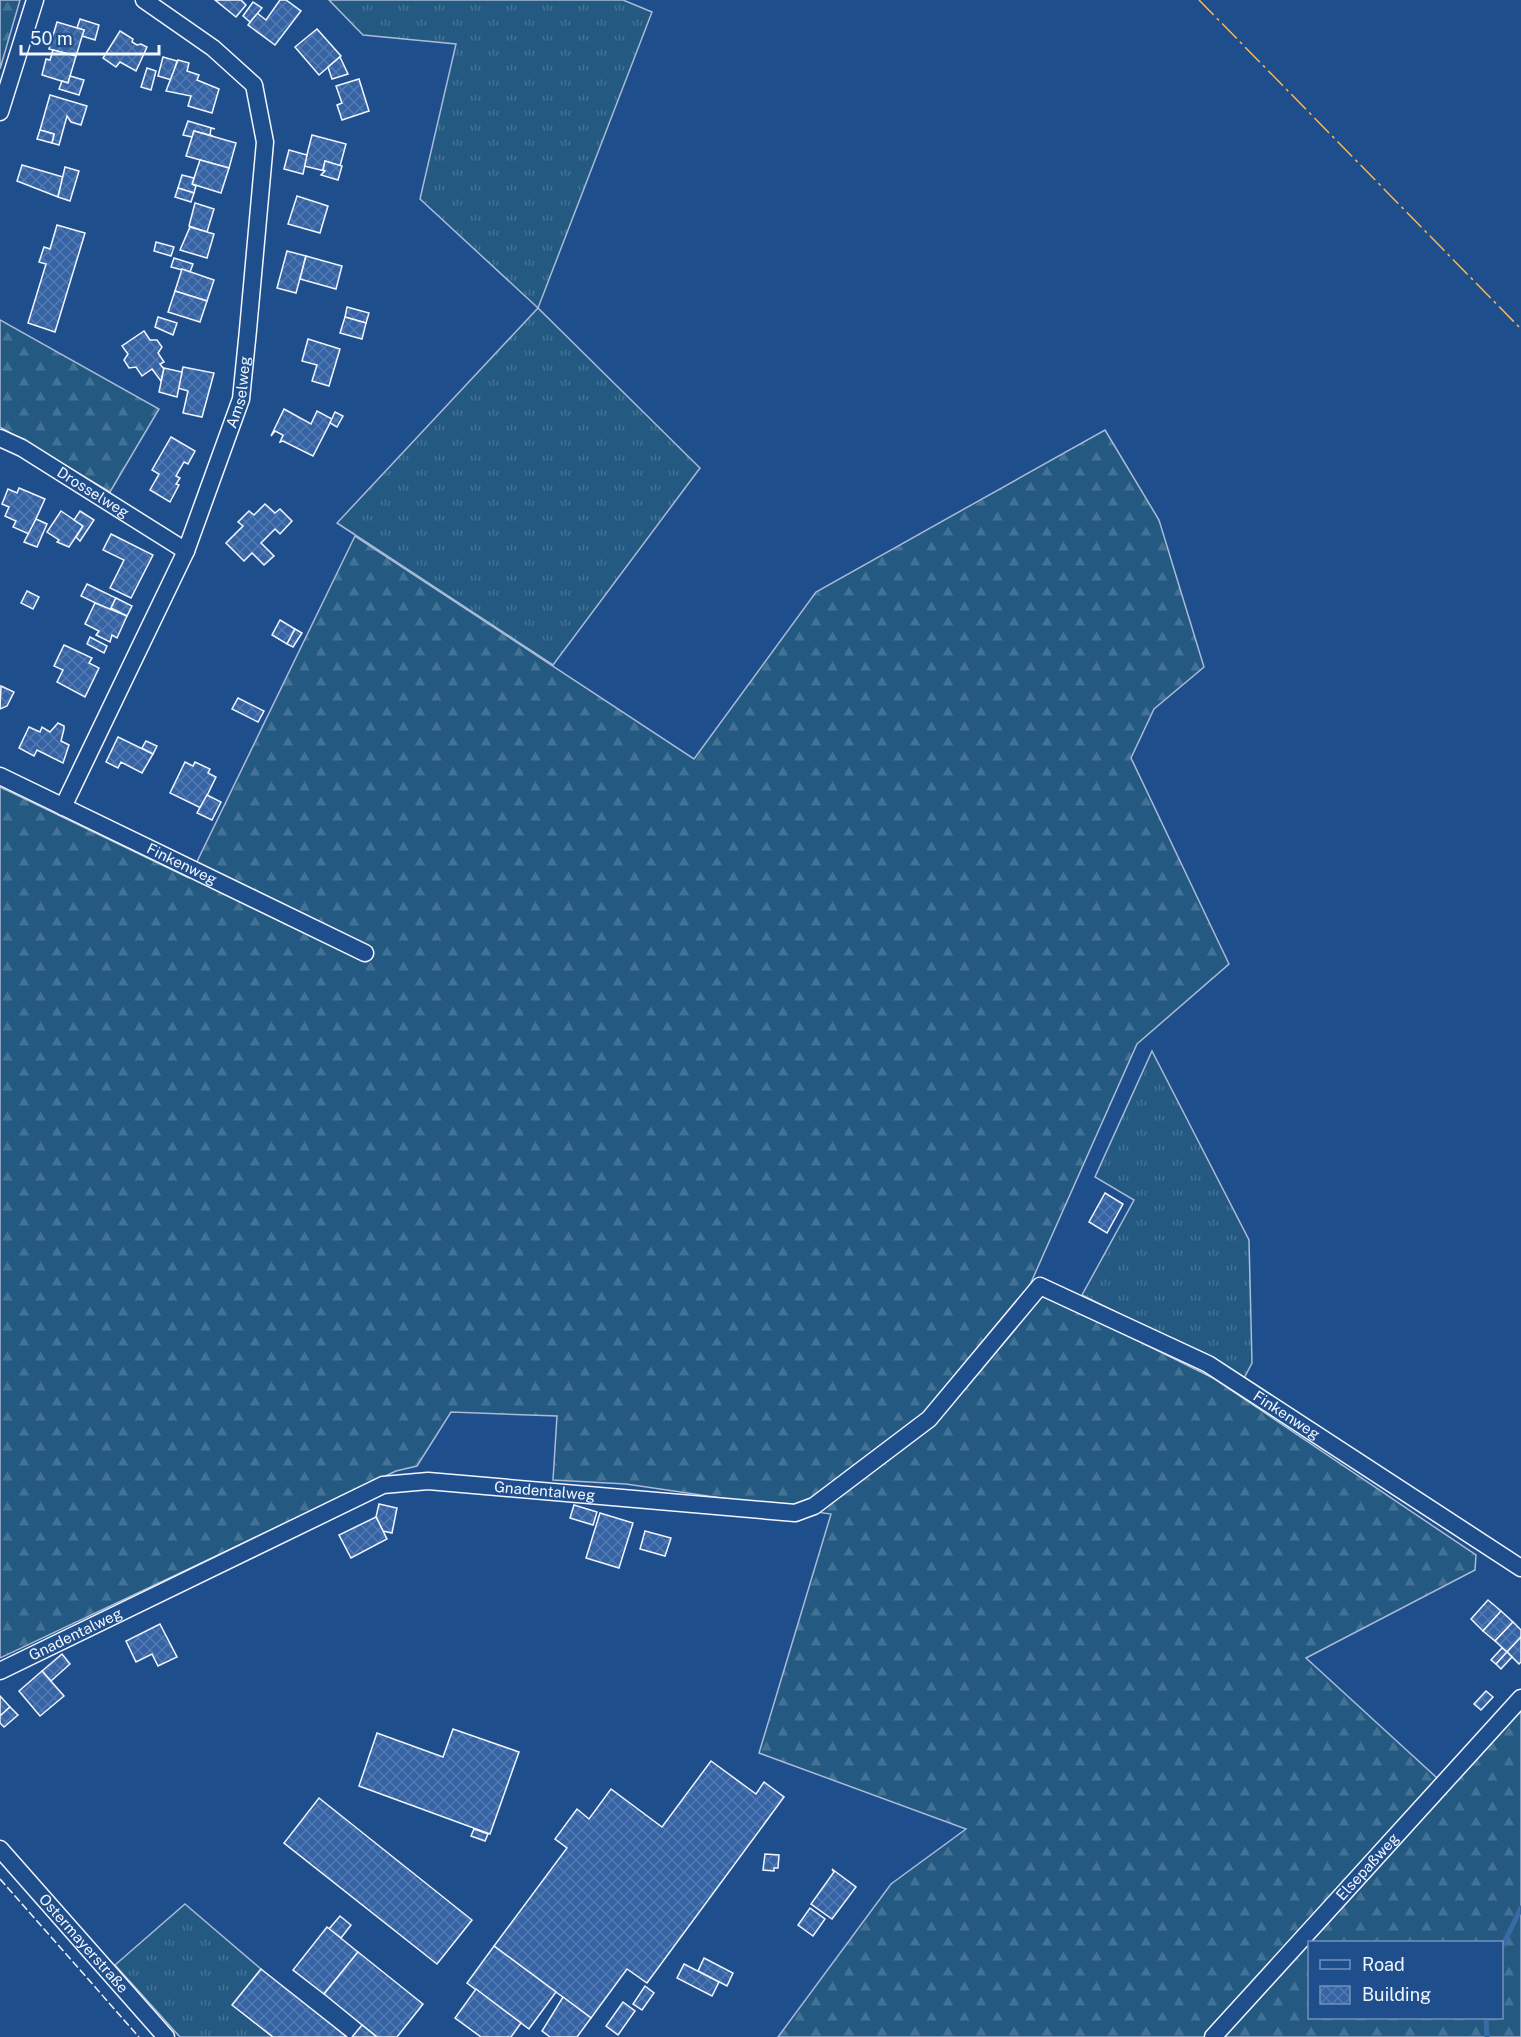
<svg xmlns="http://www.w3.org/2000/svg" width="1521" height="2037" font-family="'Public Sans',sans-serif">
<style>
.grass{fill:url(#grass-tufts);stroke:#a8bbd7;stroke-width:1.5}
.forest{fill:url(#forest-firs);stroke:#a8bbd7;stroke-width:1.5;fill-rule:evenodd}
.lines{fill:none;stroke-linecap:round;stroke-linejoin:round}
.stream{stroke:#3b69a3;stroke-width:5}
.building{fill:url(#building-cross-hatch);stroke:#f2f6ff;stroke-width:1.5}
.street-casing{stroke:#f2f6ff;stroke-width:19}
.street{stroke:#1f4e8c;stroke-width:16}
.fence{stroke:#f2f6ff;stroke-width:1.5;stroke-dasharray:8 3;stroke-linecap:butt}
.power{stroke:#ffb74d;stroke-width:1.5;stroke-dasharray:21 4.5 3 4.5;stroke-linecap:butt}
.labels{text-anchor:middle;stroke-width:4.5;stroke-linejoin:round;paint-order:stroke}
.street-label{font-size:15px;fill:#f2f6ff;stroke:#1f4e8c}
</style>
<defs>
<pattern id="grass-tufts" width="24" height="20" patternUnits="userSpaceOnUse" patternTransform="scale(1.5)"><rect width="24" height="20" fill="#245a82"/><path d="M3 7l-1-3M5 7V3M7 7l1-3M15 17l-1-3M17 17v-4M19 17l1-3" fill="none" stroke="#447295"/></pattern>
<pattern id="forest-firs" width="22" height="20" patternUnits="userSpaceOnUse" patternTransform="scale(1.5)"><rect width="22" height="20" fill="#245a82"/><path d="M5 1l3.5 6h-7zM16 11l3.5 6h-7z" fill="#447295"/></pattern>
<pattern id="building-cross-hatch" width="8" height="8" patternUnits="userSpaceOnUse" patternTransform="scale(1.5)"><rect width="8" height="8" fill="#3563a3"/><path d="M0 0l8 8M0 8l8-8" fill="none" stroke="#537ab1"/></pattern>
</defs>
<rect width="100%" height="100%" fill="#1f4e8c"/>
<!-- grass -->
<g class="grass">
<path d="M329,0H623L652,12L538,308L700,468L553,665L337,523L538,308L420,199L456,44L363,35Z"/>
<path d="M1152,1051L1249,1240L1252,1363L1243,1380L1215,1362L1082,1295L1134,1200L1095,1177Z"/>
<path d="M185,1904L261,1969L233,2005L273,2037H180L115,1965Z"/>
</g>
<!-- forest -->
<g class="forest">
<path d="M0,0H20L0,69Z"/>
<path d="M0,320L159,409L110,492L0,427Z"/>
<path d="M1105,430L1159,520L1204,667L1154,709L1131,758L1229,964L1137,1044L1029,1287L1213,1378L1476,1555L1475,1570L1306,1658L1448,1788L1521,1709V2037H778L891,1884L966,1829L759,1753L831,1514L626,1484L553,1480L557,1416L451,1412L417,1466L396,1471L0,1658V787L189,878L355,536L694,759L816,592ZM1310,1942H1502V2018H1310Z"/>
</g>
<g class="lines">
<!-- stream -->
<g class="stream">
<path d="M1502,1947L1521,1908"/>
<path d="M1486,2018L1487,2037"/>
</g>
</g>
<!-- building -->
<g class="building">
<path d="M215,0H241L246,5L236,17Z"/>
<path d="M280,0H286L301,11L275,45L248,25L257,13L266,20Z"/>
<path d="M253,2L262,8L250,22L243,16Z"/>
<path d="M80,19L99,25L95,40L82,36L84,30L77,28Z"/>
<path d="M57,22L84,30L76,56L49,49Z"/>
<path d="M317,29L341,56L319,75L295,47Z"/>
<path d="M120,31L133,39L132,42L137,45L141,44L147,47L136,71L120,62L116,67L103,58Z"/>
<path d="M53,50L76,56L68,83L42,75L46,59L50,60Z"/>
<path d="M163,57L177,61L172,80L158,76Z"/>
<path d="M340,57L348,74L332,79L328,67Z"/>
<path d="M178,60L189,63L187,71L199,75L197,80L219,89L212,113L188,106L191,96L166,91Z"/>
<path d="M147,68L156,71L151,90L141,87Z"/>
<path d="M70,76L84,80L79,95L59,89L62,81L68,83Z"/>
<path d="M359,79L369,111L342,120L337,105L342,103L336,86Z"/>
<path d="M50,95L87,106L81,125L71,122L67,116L59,145L52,143L54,134L40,130Z"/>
<path d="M188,121L215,129L211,128L210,135L213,136L194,131L192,137L183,135Z"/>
<path d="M40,130L54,134L52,143L37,139Z"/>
<path d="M194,131L236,143L229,168L186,156Z"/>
<path d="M312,135L346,144L340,166L325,161L323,170L325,171L304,166Z"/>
<path d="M289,150L307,155L303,174L284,169Z"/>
<path d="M200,160L229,168L221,193L192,184Z"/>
<path d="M325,161L342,166L338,180L321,175L325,171L323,170Z"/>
<path d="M22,165L63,177L58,197L17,181Z"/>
<path d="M65,167L79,171L70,201L58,197Z"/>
<path d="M182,175L194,178L192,184L196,186L194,193L178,188Z"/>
<path d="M178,188L194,193L191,202L175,197Z"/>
<path d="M297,196L328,206L320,233L288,224Z"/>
<path d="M195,203L214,209L207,232L189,226Z"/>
<path d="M57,225L85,233L55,332L28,323L46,264L39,262L44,247L50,249Z"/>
<path d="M190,227L214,234L207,258L180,250Z"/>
<path d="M156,242L174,247L171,256L154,251Z"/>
<path d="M287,251L306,256L296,293L277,288Z"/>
<path d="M306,256L342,266L336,289L300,279Z"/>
<path d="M174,258L193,264L190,272L171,267Z"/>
<path d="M182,269L214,280L207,301L175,291Z"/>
<path d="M175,291L207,301L200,322L168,312Z"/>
<path d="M347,307L369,313L366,323L345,317Z"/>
<path d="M158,317L177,323L173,335L155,327Z"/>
<path d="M345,317L366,323L362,339L340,333Z"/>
<path d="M144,331L150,340H157L162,347L158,353L164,362L160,364L164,369L161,381L152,369L142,376L136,367L129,368L124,360L128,354L122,346Z"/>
<path d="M308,339L340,349L329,386L312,381L317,365L302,361Z"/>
<path d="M183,367L214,373L202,417L183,413L188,391L178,388Z"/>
<path d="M164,368L182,372L177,397L159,392Z"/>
<path d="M284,409L311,424L317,411L332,419L313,456L283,441L280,442L283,435L275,431L271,436Z"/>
<path d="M335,412L343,416L337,427L330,423Z"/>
<path d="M171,437L195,451L188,464L184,462L176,476L180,478L176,484L179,485L170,502L150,490L159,474L152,470Z"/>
<path d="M19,488L45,499L29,534L13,527L16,521L5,516L9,507L2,504L8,489L17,493Z"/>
<path d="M265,504L275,513L280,509L292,521L280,534L275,529L261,543L274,556L264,565L252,553L244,561L226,543L243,526L238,522L249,511L254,515Z"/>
<path d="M61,511L83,526L69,547L57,542L59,540L47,532Z"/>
<path d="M80,511L94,520L80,541L76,537L83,526L74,520Z"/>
<path d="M36,519L47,524L37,547L24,542Z"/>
<path d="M111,534L153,555L131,598L110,588L124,560L103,550Z"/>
<path d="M87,584L116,598L110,610L81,596Z"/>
<path d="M27,591L39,597L33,609L21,603Z"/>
<path d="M116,598L132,606L127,616L111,608Z"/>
<path d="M95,603L127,616L117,638L112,635L110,642L96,635L99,631L85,624Z"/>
<path d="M280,620L295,629L287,644L272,635Z"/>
<path d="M295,629L302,633L293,647L287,644Z"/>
<path d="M90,637L107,646L104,653L87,644Z"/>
<path d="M64,645L92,658L89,663L99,668L85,697L57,682L63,670L54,666Z"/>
<path d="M1,686L14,692L7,706L0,709Z"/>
<path d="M238,698L264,711L258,722L232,709Z"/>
<path d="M58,723L64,726V729L61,741L69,745L63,763L37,750L34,756L19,748L29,727L40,732L42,727L50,732Z"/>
<path d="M118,737L153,754L142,773L121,762L118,768L106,762Z"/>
<path d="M146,741L157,746L153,754L142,748Z"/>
<path d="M185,762L193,766L195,762L210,769L208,773L216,777L201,808L170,793Z"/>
<path d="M207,795L221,802L212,820L197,813Z"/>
<path d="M1105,1193L1123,1204L1107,1233L1089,1222Z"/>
<path d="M379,1504L397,1508L392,1533L383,1531L376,1517Z"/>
<path d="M574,1505L597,1512L593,1525L570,1518Z"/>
<path d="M600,1513L633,1523L619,1568L586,1558Z"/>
<path d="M376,1517L387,1539L351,1558L339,1535Z"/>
<path d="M645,1531L671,1538L665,1556L640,1549Z"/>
<path d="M1488,1600L1501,1611L1483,1631L1471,1619Z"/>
<path d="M1501,1611L1513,1622L1495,1641L1483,1631Z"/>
<path d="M1513,1622L1521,1630V1637L1507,1652L1495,1641Z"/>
<path d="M160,1624L177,1657L158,1666L152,1654L136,1662L126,1641Z"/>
<path d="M1521,1637V1662L1519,1664L1507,1652Z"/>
<path d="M1502,1648L1507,1652L1496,1664L1491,1660Z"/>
<path d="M1507,1652L1512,1657L1501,1669L1496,1664Z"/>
<path d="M62,1654L70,1664L51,1681L42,1671Z"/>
<path d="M42,1671L64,1696L40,1716L19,1691Z"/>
<path d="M1486,1691L1493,1697L1481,1710L1474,1704Z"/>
<path d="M0,1696L10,1707L0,1716Z"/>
<path d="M10,1707L18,1715L4,1727L0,1723V1716Z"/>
<path d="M453,1729L519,1752L490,1834L359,1786L377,1733L443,1757Z"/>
<path d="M711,1761L756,1794L764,1782L784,1797L647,1983L627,1969L591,2018L494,1946L567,1848L555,1839L577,1809L589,1819L611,1789L662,1827Z"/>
<path d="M319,1798L472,1920L437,1964L284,1843Z"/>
<path d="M474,1829L488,1834L485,1841L471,1836Z"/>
<path d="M765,1854L779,1855L778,1868H774V1871L763,1870Z"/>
<path d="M832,1869L856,1887L832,1919L811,1904L834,1872Z"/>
<path d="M810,1908L825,1919L813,1936L798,1925Z"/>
<path d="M340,1916L351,1925L341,1938L329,1929Z"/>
<path d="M327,1927L358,1952L324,1994L293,1970Z"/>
<path d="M494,1946L556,1992L529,2029L467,1983Z"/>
<path d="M358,1952L423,2004L397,2037H377L324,1994Z"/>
<path d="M704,1958L733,1973L727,1986L698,1971Z"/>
<path d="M684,1964L719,1982L712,1996L677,1978Z"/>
<path d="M261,1969L347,2037H273L232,2005Z"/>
<path d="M645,1986L654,1993L642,2010L633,2004Z"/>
<path d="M476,1989L521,2023L511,2037H481L455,2018Z"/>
<path d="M563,1997L591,2018L577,2037H550L542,2031Z"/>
<path d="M623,2002L635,2011L618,2035L606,2026Z"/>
<path d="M362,2025L377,2037H352Z"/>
</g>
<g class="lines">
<defs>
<g id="street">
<path d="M0,112L35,0"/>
<path id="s1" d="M0,438L22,448L186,551"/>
<path id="s2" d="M0,776L365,953"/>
<path id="s3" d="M63,807L186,551L241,399L248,330L265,142L254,85L213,48L144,0"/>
<path id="s4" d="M0,1671L383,1485L428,1481L795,1513L814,1506L929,1419L1040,1286L1208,1364L1521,1568"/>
<path id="s5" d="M0,1849L166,2037"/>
<path id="s6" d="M1213,2037L1521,1698"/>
</g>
</defs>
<!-- street casing -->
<use href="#street" class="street-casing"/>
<!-- street -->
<use href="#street" class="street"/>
<!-- fence -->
<path class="fence" d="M0,1879L139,2037"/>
<!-- power -->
<path class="power" d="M1199,0L1521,329"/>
</g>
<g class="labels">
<!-- street labels -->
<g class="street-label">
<text dy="5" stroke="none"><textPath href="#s3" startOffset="452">Amselweg</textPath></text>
<text dy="5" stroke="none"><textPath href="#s1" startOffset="108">Drosselweg</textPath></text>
<text dy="5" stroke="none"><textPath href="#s2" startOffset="202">Finkenweg</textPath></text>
<text dy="5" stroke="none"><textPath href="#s4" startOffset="1456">Finkenweg</textPath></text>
<text dy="5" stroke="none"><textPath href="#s4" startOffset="588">Gnadentalweg</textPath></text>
<text dy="5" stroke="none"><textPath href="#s4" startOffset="84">Gnadentalweg</textPath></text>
<text dy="5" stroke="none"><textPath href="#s6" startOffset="230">Elsepaßweg</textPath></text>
<text dy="5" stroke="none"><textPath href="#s5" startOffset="126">Ostermayerstraße</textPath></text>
</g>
</g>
<!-- legend -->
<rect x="1308" y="1941" width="195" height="78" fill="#1f4e8c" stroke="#7391ba" stroke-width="1.5"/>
<rect x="1320" y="1960" width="30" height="9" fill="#1f4e8c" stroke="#7391ba" stroke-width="1.5"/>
<text x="1362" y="1971" font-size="18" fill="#f2f6ff">Road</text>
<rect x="1320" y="1986" width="30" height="18" fill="url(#building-cross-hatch)" stroke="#7391ba" stroke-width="1.5"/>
<text x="1362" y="2001" font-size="18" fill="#f2f6ff">Building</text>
<!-- scale -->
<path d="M21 45v9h138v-9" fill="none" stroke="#f2f6ff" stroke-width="3"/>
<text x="30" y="45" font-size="18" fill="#f2f6ff" stroke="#1f4e8c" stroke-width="4.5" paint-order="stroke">50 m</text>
</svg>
